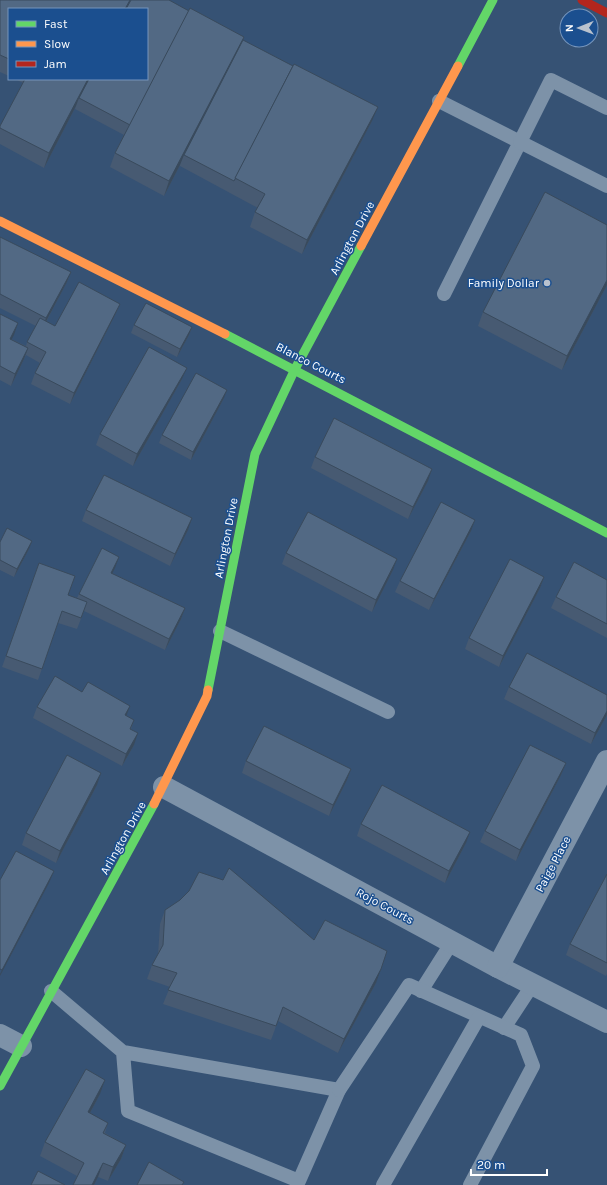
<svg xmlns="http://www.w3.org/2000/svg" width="607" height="1185" font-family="Karla,sans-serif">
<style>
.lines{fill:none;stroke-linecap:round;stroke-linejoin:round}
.lane{stroke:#7d92a8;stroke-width:14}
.street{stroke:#7d92a8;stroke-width:22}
.fast{stroke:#63d668;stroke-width:9}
.slow{stroke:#ff974d;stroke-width:9}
.jam{stroke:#b3261e;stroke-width:9}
.wall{fill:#475a72}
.shaded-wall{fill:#394a5c}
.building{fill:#526984;stroke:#394a5c}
.poi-dot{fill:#b9c2ce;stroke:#1b4f8f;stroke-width:1.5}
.labels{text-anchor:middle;stroke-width:3;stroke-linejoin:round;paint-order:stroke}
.street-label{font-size:12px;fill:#fff;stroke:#1b4f8f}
.poi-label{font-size:12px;fill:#fff;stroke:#1b4f8f;text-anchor:end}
</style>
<rect width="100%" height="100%" fill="#365274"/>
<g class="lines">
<!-- lane -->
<g class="lane">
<path d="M439,101L520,142L444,294"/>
<path d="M607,108L551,80L520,142L607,186"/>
<path d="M220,631L388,712"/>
<path d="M51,991L123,1052L128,1111L299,1181L339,1090L123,1052"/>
<path d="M421,991L452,942"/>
<path d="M504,1028L533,984"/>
<path d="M339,1090L409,985L521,1035L533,1066L470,1185"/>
<path d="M383,1185L479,1017"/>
</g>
<!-- street -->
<g class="street">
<path d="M164,787L498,967L607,1022"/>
<path d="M498,967L607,761"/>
<path d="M0,1035L21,1046"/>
</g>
<!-- fast -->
<g class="fast">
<path d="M458,66L493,0"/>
<path d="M225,334L607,533"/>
<path d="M208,690L255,454L295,369L361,246"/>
<path d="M0,1086L154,804"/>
</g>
<!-- slow -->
<g class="slow">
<path d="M0,221L225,334"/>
<path d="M361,246L458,66"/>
<path d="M154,804L207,696L208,690"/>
</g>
<!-- jam -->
<path class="jam" d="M582,0L607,13"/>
</g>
<!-- wall -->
<g class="wall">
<path d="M0,0L189,11L244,37L243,40L372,121L302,254L250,227L255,212L258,208L180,166V165L164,196L110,167L115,153L124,135L75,109L76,106L44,168L0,144V126L23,83L15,79H147L9,9V76L0,72Z"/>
<path d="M0,237L71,272L66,284L46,322L55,326L120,304L115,315L70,404L31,384L35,373L40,363L26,355L11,386L0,380V314L18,323L11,339L26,346L27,342L36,326L0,308Z"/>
<path d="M607,285L562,370L478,326L483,312Z"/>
<path d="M134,325L192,327L189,335L177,357L131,333Z"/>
<path d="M182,379L133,466L96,445L100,434Z"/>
<path d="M224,398L191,460L159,443L162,435Z"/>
<path d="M315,457L428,481L408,519L311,468Z"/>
<path d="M86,510L188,530L170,566L82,521Z"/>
<path d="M471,531L429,610L395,592L400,581Z"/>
<path d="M0,542L29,549L14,577L0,570Z"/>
<path d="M286,553L393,570L372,612L282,564Z"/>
<path d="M39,563L68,595L77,598L79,594L115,568L112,573L185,608L181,619L165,650L84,611L77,629L58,623L38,680L2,667Z"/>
<path d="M544,577L540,588L499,667L465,649L469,638Z"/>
<path d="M607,580V638L551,608L556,597Z"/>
<path d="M509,687L607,695V715L591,744L504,699Z"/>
<path d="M37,707L126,716L134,720L131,729L134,745L122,766L33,718Z"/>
<path d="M246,761L351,769L347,780L329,816L242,773Z"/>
<path d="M566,763L561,775L516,861L480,842L485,831Z"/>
<path d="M97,785L56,863L22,845L26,833Z"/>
<path d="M361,824L466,843L445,883L357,836Z"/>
<path d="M607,874V974L606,976L566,955L570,944Z"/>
<path d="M165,910L314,940L376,983L338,1053L278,1021L271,1040L163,1004L170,987L147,979L152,965L158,955L160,924Z"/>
<path d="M100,1094L90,1113L108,1123L105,1133L126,1145L121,1159L108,1181L98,1177L94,1185H73L77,1176L40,1156L45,1142Z"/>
</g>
<!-- shaded-wall -->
<g class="shaded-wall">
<path d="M244,37L239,51L184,155L180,165L164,196L169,181Z"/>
<path d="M88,79H91L79,98L76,106L44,168L49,153Z"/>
<path d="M378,107L372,121L302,254L307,240Z"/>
<path d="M71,272L66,284L42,329L46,318Z"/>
<path d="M607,280V285L562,370L567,356Z"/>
<path d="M120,304L115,315L70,404L74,393Z"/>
<path d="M18,323L14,335L6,350L10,339Z"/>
<path d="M192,327L189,335L177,357L180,349Z"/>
<path d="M28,348L24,359L11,386L15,374Z"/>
<path d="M187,368L182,379L133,466L137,454Z"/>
<path d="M227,390L224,398L191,460L193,452Z"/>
<path d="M432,469L428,481L408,519L413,507Z"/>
<path d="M192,518L188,530L170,566L175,554Z"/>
<path d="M475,520L471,531L429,610L434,599Z"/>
<path d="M32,541L29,549L14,577L17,569Z"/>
<path d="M119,557L115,568L107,584L111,573Z"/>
<path d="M397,559L393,570L372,612L376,600Z"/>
<path d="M544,577L540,588L499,667L503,656Z"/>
<path d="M185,608L181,619L165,650L169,639Z"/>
<path d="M130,706L126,717L125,715Z"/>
<path d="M607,711V715L591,744L595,733Z"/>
<path d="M138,733L134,745L122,766L126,754Z"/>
<path d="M566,763L561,775L516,861L520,850Z"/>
<path d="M351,769L347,780L329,816L333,805Z"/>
<path d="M101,773L97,785L56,863L60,851Z"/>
<path d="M470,832L466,843L445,883L449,871Z"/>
<path d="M54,871L49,883L0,976V974L2,970Z"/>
<path d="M381,969L376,983L338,1053L344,1039Z"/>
<path d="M105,1080L100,1094L83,1126L88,1112Z"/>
<path d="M126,1145L121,1159L108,1181L113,1167Z"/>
<path d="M103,1163L98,1177L94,1185H92Z"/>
</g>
<!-- building -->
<g class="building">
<path d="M0,0H130L125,9H9V59L0,55Z"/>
<path d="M131,0H169L189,11L130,125L79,98L89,79H147V9H126Z"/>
<path d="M190,8L244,37L169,181L115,153Z"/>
<path d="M243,40L293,66L234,181L184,155Z"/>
<path d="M294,64L378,107L307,240L255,212L265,194L235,178Z"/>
<path d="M25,79H88L49,153L0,128V126Z"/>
<path d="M545,192L607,225V280L567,356L483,312Z"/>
<path d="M0,237L71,272L46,318L0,294Z"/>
<path d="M79,282L120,304L74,393L35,373L46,352L27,342L40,318L55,326Z"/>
<path d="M146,303L192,327L180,349L134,325Z"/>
<path d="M0,314L18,323L10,339L28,348L15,374L0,366Z"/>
<path d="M149,347L187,368L137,454L100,434Z"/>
<path d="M196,373L227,390L193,452L162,435Z"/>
<path d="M334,418L432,469L413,507L315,457Z"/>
<path d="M104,475L192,518L175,554L86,510Z"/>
<path d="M441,502L475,520L434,599L400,581Z"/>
<path d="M308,512L397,559L376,600L286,553Z"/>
<path d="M7,528L32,541L17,569L0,560V542Z"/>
<path d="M102,548L119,557L111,573L185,608L169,639L79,594Z"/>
<path d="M510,559L544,577L503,656L469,638Z"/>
<path d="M574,562L607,580V624L556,597Z"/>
<path d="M39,563L75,576L68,595L87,602L81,618L62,611L42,669L6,656Z"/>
<path d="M527,653L607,695V711L595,733L509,687Z"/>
<path d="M55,676L82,692L88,682L130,706L125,715L134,720L130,729L138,733L126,754L37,707Z"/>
<path d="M264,726L351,769L333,805L246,761Z"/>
<path d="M530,745L566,763L520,850L485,831Z"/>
<path d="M67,755L101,773L60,851L26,833Z"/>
<path d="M382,785L470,832L449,871L361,824Z"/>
<path d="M16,851L54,871L2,970L0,969V880Z"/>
<path d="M229,868L314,940L325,920L387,951L381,969L344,1039L283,1007L276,1026L168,990L177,973L152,965L163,945L165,910L180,900L189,891L199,872L223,880Z"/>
<path d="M607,874V963L570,944Z"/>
<path d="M86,1069L105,1080L88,1112L108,1123L103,1133L126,1145L113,1167L103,1163L92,1185H73L84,1163L45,1142Z"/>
<path d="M149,1162L184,1182L182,1185H137Z"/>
<path d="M38,1171L65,1185H31Z"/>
</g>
<!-- markers -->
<circle class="poi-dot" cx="547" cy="283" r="4"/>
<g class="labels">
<!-- street labels -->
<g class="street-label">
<text transform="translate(352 238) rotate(-62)" y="4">Arlington Drive</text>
<text transform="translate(311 363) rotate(27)" y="4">Blanco Courts</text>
<text transform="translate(226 538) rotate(-79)" y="4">Arlington Drive</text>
<text transform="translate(123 838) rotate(-61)" y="4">Arlington Drive</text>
<text transform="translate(553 864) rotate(-62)" y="4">Paige Place</text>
<text transform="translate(385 906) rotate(28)" y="4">Rojo Courts</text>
</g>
<!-- poi labels -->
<g class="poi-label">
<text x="539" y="287">Family Dollar</text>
</g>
</g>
<!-- legend -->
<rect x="8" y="8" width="140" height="72" fill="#1b4f8f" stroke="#7695bc"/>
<rect x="16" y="21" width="20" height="6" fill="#63d668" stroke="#7695bc"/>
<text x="44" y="28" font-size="12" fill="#ffffff">Fast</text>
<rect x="16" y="41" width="20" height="6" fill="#ff974d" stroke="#7695bc"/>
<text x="44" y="48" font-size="12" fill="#ffffff">Slow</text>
<rect x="16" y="61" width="20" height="6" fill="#b3261e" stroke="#7695bc"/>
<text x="44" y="68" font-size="12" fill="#ffffff">Jam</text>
<!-- north arrow -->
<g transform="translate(579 28) rotate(269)"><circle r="19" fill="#1b4f8f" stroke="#7695bc"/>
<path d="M0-3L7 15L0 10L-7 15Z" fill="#b9c2ce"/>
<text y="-6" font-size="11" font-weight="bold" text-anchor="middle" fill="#ffffff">N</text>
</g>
<!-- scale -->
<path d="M471 1169v6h76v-6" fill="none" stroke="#ffffff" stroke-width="2"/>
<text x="477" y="1169" font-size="12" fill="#ffffff" stroke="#1b4f8f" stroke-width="3" paint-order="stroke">20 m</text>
</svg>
